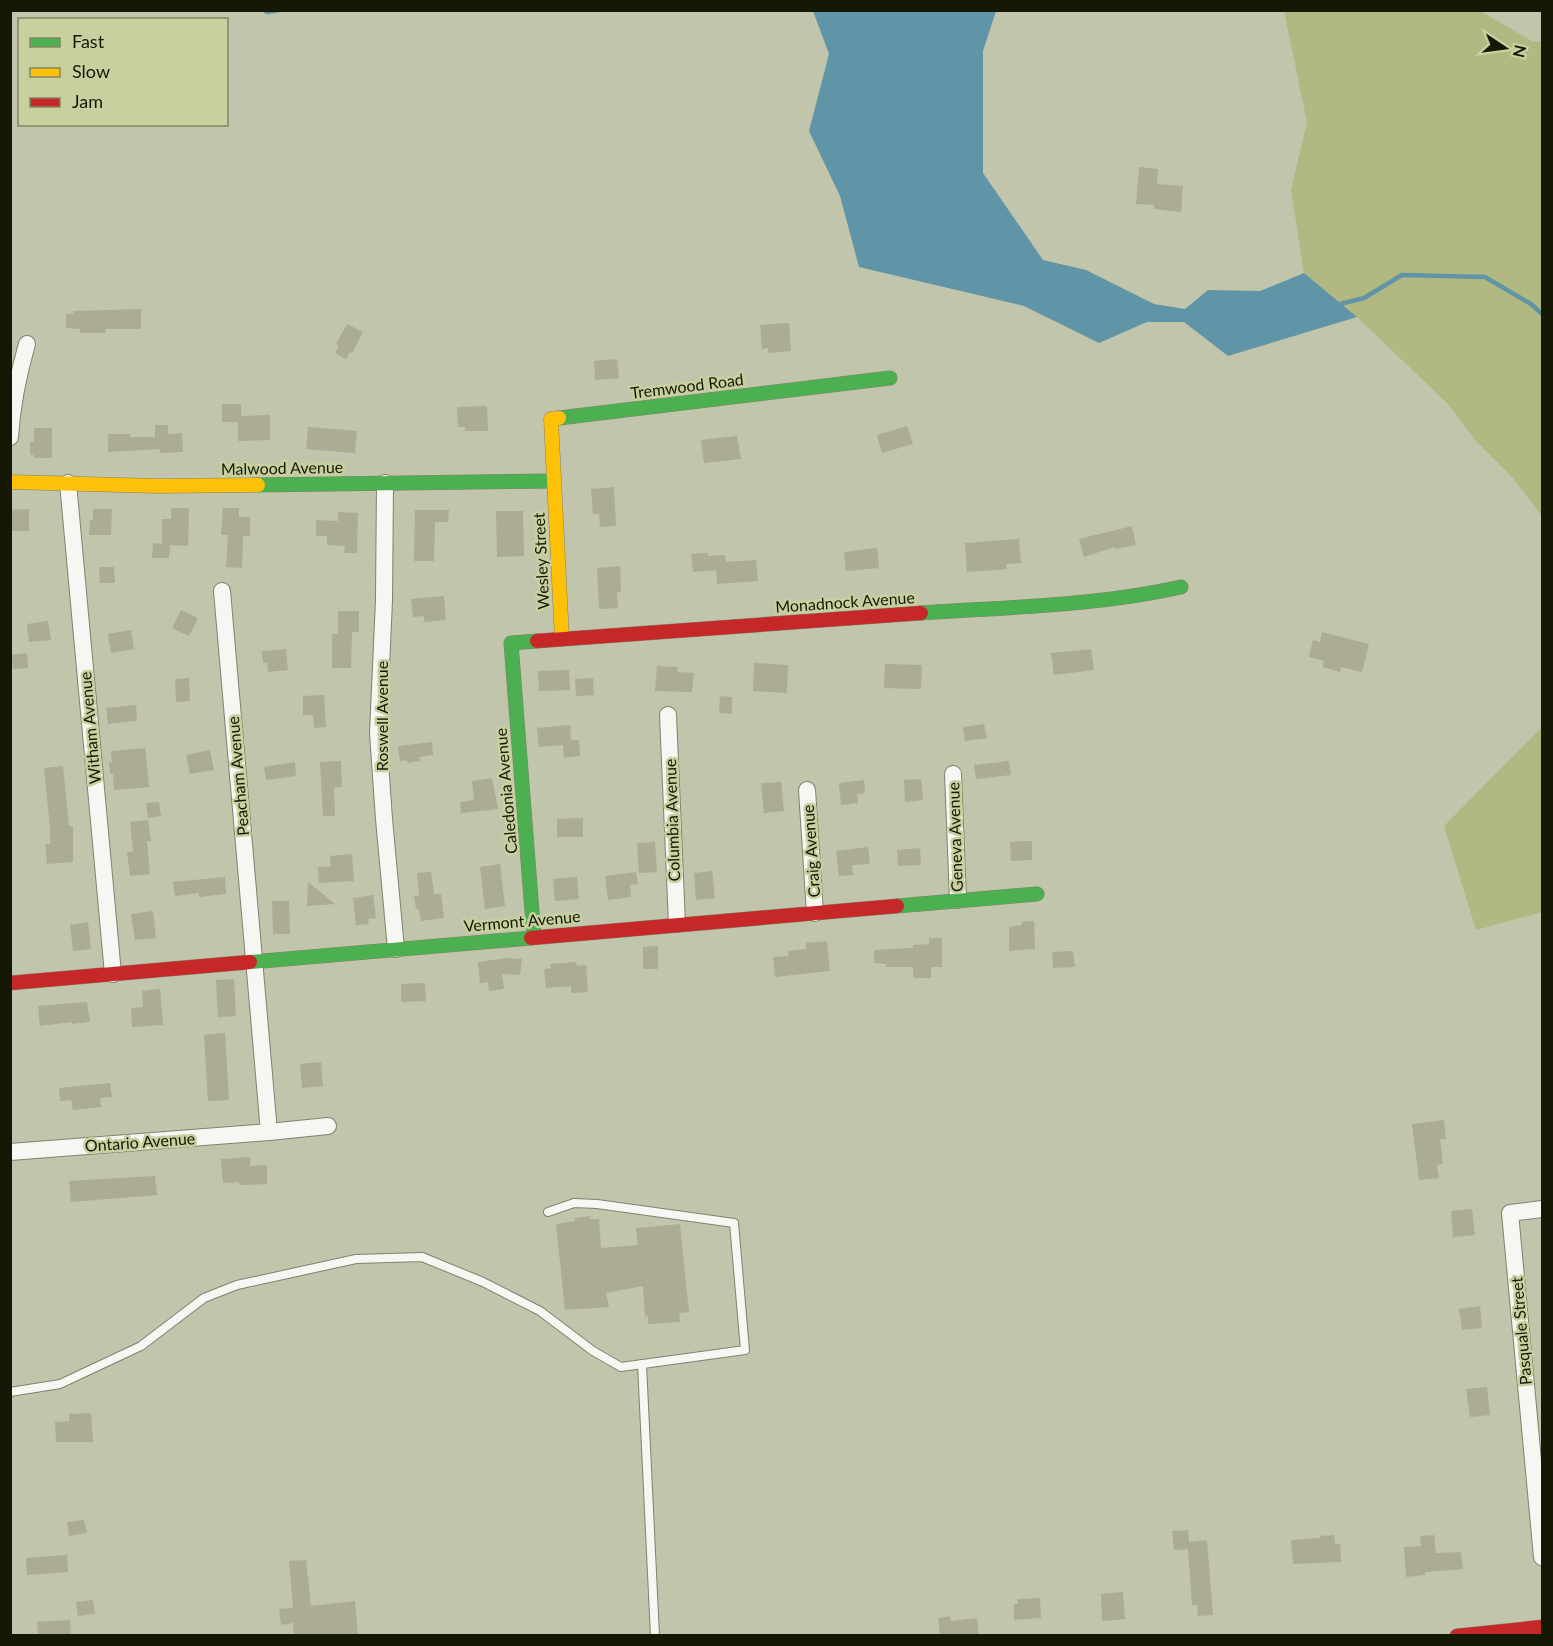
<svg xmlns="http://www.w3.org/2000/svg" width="1553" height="1646" font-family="Lato,sans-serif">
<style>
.green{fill:#b1b882}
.water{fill:#6095a7}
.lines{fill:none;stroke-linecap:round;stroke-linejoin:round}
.stream{stroke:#6095a7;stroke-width:4.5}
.building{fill:#acab96}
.lane-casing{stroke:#80826e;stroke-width:10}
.street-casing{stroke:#80826e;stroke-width:18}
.fast-casing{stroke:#80826e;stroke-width:15}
.slow-casing{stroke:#80826e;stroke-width:15}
.jam-casing{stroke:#80826e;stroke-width:15}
.lane{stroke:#f6f6f2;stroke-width:8}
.street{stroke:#f6f6f2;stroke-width:16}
.fast{stroke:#4caf50;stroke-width:14}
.slow{stroke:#ffc107;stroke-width:14}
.jam{stroke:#c62828;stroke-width:14}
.labels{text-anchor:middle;stroke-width:5;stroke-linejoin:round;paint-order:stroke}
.street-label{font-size:16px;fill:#161806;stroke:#c9d0a0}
</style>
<rect width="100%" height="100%" fill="#c1c5ab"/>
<!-- green -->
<g class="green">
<path d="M1284,11H1480L1532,41L1542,42V516L1511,476L1476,441L1449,405L1357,317L1304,273L1291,190L1307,122Z"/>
<path d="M1542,727V912L1476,930L1444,826Z"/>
</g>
<!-- water -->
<path class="water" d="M813,11H996L983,51V173L1043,260L1086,270L1154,304L1185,309L1208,290L1260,291L1304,273L1357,317L1228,356L1184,322H1147L1099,343L1024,306L859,267L840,196L809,131L829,54Z"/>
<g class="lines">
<!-- stream -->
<g class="stream">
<path d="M264,10L267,12L279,10"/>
<path d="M1336,305L1364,298L1402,275L1485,277L1531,304L1542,314"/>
</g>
</g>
<!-- building -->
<g class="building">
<path d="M1139,167L1158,169L1157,184L1183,186L1181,212L1154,209V205L1136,204Z"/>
<path d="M141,309V329H105L106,333H80V329L66,328V314H73V311Z"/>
<path d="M789,323L791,351L768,353V348L762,349L760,325Z"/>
<path d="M347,324L363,332L352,353L350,352L346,359L335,353L339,346L336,344Z"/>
<path d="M617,359L619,378L595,380L594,361Z"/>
<path d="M222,404H241V416L270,415V440L238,441V422H222Z"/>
<path d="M487,406L488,431H465V427H458L457,407Z"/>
<path d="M155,425H168V434L182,433L183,452L160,453V449L108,452V434H130V437H155Z"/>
<path d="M907,426L913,444L882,453L877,435Z"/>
<path d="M308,427L357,431L355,453L306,449Z"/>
<path d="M34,428H52V458H34V455H30V442H34Z"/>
<path d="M737,436L741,459L704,463L701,440Z"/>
<path d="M614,487L616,526L600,527L599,514H593L591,489Z"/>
<path d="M171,508H189L188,546L170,545L169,558H152L153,543L162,544V519H171Z"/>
<path d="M223,508H239V517H250V536H243L242,568L226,567L228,535H221Z"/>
<path d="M29,509V531H10V510Z"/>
<path d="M93,509H112L111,535H89L90,520H93Z"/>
<path d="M415,510H449L448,522H435L434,561H414Z"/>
<path d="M496,511H523L524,556L497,557Z"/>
<path d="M338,512L358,513L357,553H344L345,546L327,545V536H316V520L338,521Z"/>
<path d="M1132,526L1136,545L1115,549V547L1084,557L1079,539Z"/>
<path d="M1019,539L1021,563L1006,564L1007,569L967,572L965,543Z"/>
<path d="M877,548L879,568L846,571L844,552Z"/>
<path d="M708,553V556L725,555L726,562L756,560L758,581L717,584L716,570L693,572L691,554Z"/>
<path d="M620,566L621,592H617L618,608L599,609L597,568Z"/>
<path d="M99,567H114L115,583H100Z"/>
<path d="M444,596L446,620L424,622V616L413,617L411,599Z"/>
<path d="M181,610L198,618L189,636L172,628Z"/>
<path d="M338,611H359V632H352L351,668H332V634H338Z"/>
<path d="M48,621L51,640L29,642L27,624Z"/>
<path d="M131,630L134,649L111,653L108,634Z"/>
<path d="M1322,632L1369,644L1362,672L1341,667L1340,672L1323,667L1324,661L1309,657L1313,640L1320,642Z"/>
<path d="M286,649L288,670L268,672L267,662L263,663L262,651Z"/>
<path d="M1091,649L1094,670L1054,675L1051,653Z"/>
<path d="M27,653L28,668L13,669L11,655Z"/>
<path d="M754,663L788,665L787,693L753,691Z"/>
<path d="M885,664L922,665L921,689L884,688Z"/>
<path d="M657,666L678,667L677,672L694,673L692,692L655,691Z"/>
<path d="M569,670L570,690L539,691L538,671Z"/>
<path d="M189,678L190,701L176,702L175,679Z"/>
<path d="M593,678L594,695L576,696L575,679Z"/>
<path d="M324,695L326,727L314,728L313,715H303V696Z"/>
<path d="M720,696L732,697V714L719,713Z"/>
<path d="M136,705L137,721L108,724L106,708Z"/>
<path d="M984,724L987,738L965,741L963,727Z"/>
<path d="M570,725L571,740H579L580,756L564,758L563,745L539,747L537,728Z"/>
<path d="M432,742L433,755L419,757L420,761L408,763L407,760L400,761L398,746Z"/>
<path d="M145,748L149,787L114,790L113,774H110L109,762H112L111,751Z"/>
<path d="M210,750L214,770L190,774L186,755Z"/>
<path d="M341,761L342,787L334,788L335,816H323L320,762Z"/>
<path d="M1009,761L1011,775L976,779L974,765Z"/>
<path d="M295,762L296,776L266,780L264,767Z"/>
<path d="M63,766L69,826H73V862L47,864L45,844H50V828L44,768Z"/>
<path d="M492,778L498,809L461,813L460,802L474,800L472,781Z"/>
<path d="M921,779L923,800L905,802L904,780Z"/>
<path d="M864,780L865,793L857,794L858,803L841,805L839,783Z"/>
<path d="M781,782L784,811L764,813L761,783Z"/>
<path d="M159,802L161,816L148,818L146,803Z"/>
<path d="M583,818V837H557V819Z"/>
<path d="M148,820L151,841H147L150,874L130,876L127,852H133L130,822Z"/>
<path d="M1032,841V860L1011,861L1010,842Z"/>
<path d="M655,842L657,872L639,873L637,843Z"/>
<path d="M868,847L870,864L852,865L853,875L839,876L836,851Z"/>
<path d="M920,848L921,865L898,866L897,850Z"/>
<path d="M352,854L354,881L319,883L318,867L331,866L330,856Z"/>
<path d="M500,864L505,906L485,909L480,867Z"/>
<path d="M712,871L715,898L696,900L694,873Z"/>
<path d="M431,872L434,894H441L444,918L421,921L419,909H416L414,896H419L417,873Z"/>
<path d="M636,872L638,884L630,885L631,897L608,900L605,876Z"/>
<path d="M225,877L226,894L199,897V893L175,896L173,882Z"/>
<path d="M577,877L579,899L555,901L553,879Z"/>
<path d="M308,882L335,904L307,906Z"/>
<path d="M373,895L376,918L368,919L369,924L356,925L353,898Z"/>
<path d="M272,901H289L290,934H273Z"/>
<path d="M153,911L156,938L135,940L131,914Z"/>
<path d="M1034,921L1035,949L1009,951V927L1022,925V922Z"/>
<path d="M88,922L91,949L73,951L70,925Z"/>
<path d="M929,938H942V967H931V978H913V967H886V964L874,963V950L913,948V945L929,944Z"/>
<path d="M827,941L830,971L775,977L773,957L789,956L788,951L806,949V943Z"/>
<path d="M658,946V969H643V947Z"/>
<path d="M1073,951L1075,967L1053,968L1052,952Z"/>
<path d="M507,958L522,959L520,975L502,974L504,989L489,991L488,982L480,983L478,962Z"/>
<path d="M576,962L577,966L586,965L588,992L571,993V986L546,988L544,969L551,968L550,964Z"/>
<path d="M234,979L236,1016L218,1017L216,980Z"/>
<path d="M425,983L426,1001L401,1002V984Z"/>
<path d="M160,989L163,1025L132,1027L131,1008L143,1007L142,991Z"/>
<path d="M87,1002L90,1022L72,1024V1022L40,1026L38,1006Z"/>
<path d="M225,1033L229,1100L208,1101L204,1035Z"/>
<path d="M321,1062L323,1086L302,1088L300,1064Z"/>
<path d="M110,1083L112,1097L100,1098L101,1107L73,1110L71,1100L60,1101L59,1088Z"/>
<path d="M1444,1120L1446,1139H1440L1443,1164L1437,1165L1439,1178L1419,1180L1412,1124Z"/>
<path d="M250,1157V1166L267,1165V1184L239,1185V1182L223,1183L221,1159Z"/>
<path d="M155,1176L157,1195L71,1202L69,1181Z"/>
<path d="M1472,1209L1475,1235L1453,1237L1451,1211Z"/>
<path d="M590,1216V1219H599L601,1248L638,1245L636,1228L680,1224L689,1312L679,1313L680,1322L648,1324V1316L645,1317L643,1286L606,1293L609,1307L565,1310L556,1224L575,1221V1218Z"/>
<path d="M1480,1306L1482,1328L1462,1330L1459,1309Z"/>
<path d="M1487,1387L1490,1415L1470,1417L1466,1389Z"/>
<path d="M91,1413L93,1442H56L55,1422L69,1421V1414Z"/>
<path d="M84,1520L87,1533L69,1536L67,1522Z"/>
<path d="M1188,1530L1189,1542L1207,1540L1213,1615L1198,1616L1197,1605H1192L1188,1549L1174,1550L1172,1531Z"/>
<path d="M1334,1535L1335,1544H1340L1341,1562L1293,1564L1291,1540L1320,1538V1536Z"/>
<path d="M1434,1535L1436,1553L1461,1552L1463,1569L1425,1572V1575L1406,1577L1404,1547L1421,1546L1420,1536Z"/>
<path d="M67,1555L68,1572L27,1575L26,1558Z"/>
<path d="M306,1560L311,1606L355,1601L358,1635H294L293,1623L281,1625L279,1609L293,1608L289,1561Z"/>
<path d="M1123,1592L1125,1619L1102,1621L1101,1594Z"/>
<path d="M1040,1598L1041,1618L1014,1620V1604H1018L1017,1599Z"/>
<path d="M93,1600L95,1614L78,1616L76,1602Z"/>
<path d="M950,1616L951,1621L977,1618L979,1635H940L938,1618Z"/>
<path d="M70,1620L71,1635H38L37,1622Z"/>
</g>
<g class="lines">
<defs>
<g id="lane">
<path d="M642,1364L655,1636"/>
<path d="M10,1392L60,1384L141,1346L204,1298L237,1285L356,1259L422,1257L483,1282L540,1311L593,1351L621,1367L745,1350L734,1223L597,1204L574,1203L548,1212"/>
</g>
<g id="street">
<path d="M10,437C12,405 18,375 27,344"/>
<path d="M68,483L113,974"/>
<path d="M385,483L384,600L378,733L384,819L396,949"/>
<path d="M668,715L677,924"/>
<path d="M953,774L958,900"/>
<path d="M807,790L815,913"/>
<path d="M269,1132L328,1126"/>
<path d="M10,1152L269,1132L222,591"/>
<path d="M1542,1209L1510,1213L1542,1557"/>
</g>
<g id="fast">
<path d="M559,418L890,378"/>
<path d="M258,485L553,481"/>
<path d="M921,613C1008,607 1097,606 1181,587"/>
<path d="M897,906L1037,894"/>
<path d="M534,937L511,643L537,641"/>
<path d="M250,962L531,938"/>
</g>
<g id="slow">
<path d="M559,418L551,419L562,639"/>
<path d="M10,482L158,486L258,485"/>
</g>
<g id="jam">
<path d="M537,641L921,613"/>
<path d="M531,938L897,906"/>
<path d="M10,983L250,962"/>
<path d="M1457,1636L1542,1627"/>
</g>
</defs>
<!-- lane casing -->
<use href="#lane" class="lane-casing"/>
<!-- street casing -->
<use href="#street" class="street-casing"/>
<!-- fast casing -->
<use href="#fast" class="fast-casing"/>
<!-- slow casing -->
<use href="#slow" class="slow-casing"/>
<!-- jam casing -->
<use href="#jam" class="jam-casing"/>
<!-- lane -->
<use href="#lane" class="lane"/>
<!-- street -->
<use href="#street" class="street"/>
<!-- fast -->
<use href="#fast" class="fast"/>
<!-- slow -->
<use href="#slow" class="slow"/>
<!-- jam -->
<use href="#jam" class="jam"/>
</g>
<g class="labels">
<!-- street labels -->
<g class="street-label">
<text transform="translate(687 386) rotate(-7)" y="6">Tremwood Road</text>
<text transform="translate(282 468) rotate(-1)" y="6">Malwood Avenue</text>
<text transform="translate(541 561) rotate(-93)" y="6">Wesley Street</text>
<text transform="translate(845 602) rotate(-4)" y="6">Monadnock Avenue</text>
<text transform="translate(382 716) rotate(-90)" y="6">Roswell Avenue</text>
<text transform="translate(90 728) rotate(-95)" y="6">Witham Avenue</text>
<text transform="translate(238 776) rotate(-95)" y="6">Peacham Avenue</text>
<text transform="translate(506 791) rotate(-95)" y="6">Caledonia Avenue</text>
<text transform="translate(672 820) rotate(-92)" y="6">Columbia Avenue</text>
<text transform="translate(955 837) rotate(-92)" y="6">Geneva Avenue</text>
<text transform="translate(811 851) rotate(-94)" y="6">Craig Avenue</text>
<text transform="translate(522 921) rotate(-5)" y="6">Vermont Avenue</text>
<text transform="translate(140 1142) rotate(-4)" y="6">Ontario Avenue</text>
<text transform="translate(1521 1331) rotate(-95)" y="6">Pasquale Street</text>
</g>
</g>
<!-- border -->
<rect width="1553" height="1646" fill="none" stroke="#161806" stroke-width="24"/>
<!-- legend -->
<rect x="18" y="18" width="210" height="108" fill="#c9d0a0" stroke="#818662" stroke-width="1.5"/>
<rect x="30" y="38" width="30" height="9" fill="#4caf50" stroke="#818662" stroke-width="1.5"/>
<text x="72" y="48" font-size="18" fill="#161806">Fast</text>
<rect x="30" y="68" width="30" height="9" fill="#ffc107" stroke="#818662" stroke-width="1.5"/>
<text x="72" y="78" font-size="18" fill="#161806">Slow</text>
<rect x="30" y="98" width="30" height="9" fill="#c62828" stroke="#818662" stroke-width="1.5"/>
<text x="72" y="108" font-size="18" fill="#161806">Jam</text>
<!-- north arrow -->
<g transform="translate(1505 48) rotate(103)" stroke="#c9d0a0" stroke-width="4.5" paint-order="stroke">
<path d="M0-4.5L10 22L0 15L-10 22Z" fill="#161806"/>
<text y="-9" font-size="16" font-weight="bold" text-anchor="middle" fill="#161806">N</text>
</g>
</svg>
